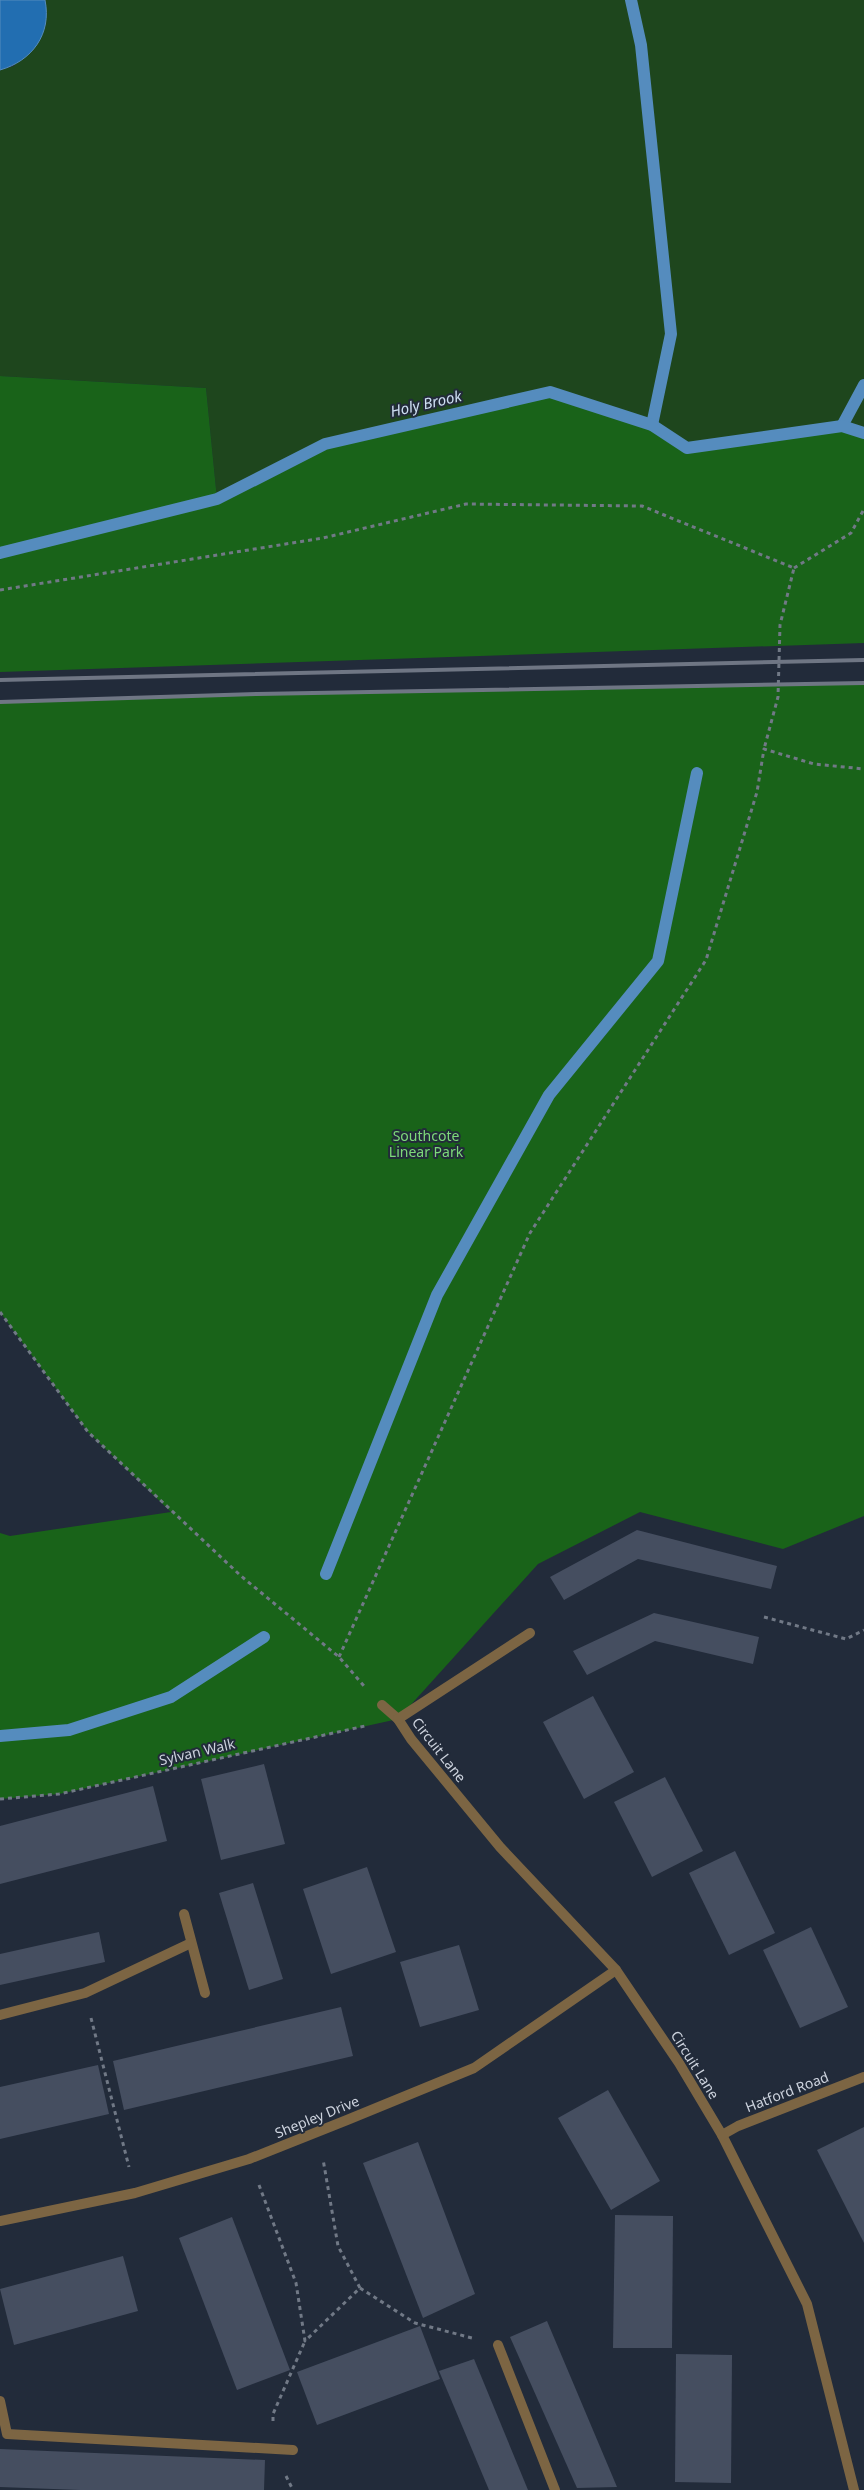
<svg xmlns="http://www.w3.org/2000/svg" width="864" height="2490" font-family="'Noto Sans',sans-serif">
<style>
.green{fill:#1e461d}
.forest{fill:#196319}
.water{fill:#226eb1;stroke:#558cbe}
.lines{fill:none;stroke-linecap:round;stroke-linejoin:round}
.stream{stroke:#558cbe;stroke-width:12}
.building{fill:#454e60}
.path{stroke:#717986;stroke-width:3;stroke-dasharray:4 4;stroke-linecap:butt}
.service{stroke:#7c6543;stroke-width:10}
.minor{stroke:#7c6543;stroke-width:10}
.rail{stroke:#6f7684;stroke-width:4}
.labels{text-anchor:middle;stroke-width:4;stroke-linejoin:round;paint-order:stroke}
.park-label{font-size:14px;fill:#7eda7a;stroke:#222b3a}
.street-label{font-size:14px;fill:#ccd2dd;stroke:#222b3a}
.water-label{font-size:15px;font-style:italic;fill:#cfe0f3;stroke:#222b3a}
</style>
<rect width="100%" height="100%" fill="#222b3a"/>
<!-- green -->
<path class="green" d="M45,0H864V433L842,426L687,448L652,425L325,444L217,499L206,388L0,376V70L14,66Z"/>
<!-- forest -->
<g class="forest">
<path d="M0,376L206,388L217,499L325,444L550,392L652,425L687,448L842,426L864,433V643L0,672Z"/>
<path d="M864,683V1516L783,1549L640,1512L538,1564L398,1719L59,1794L0,1799V1533L10,1536L171,1512L88,1432L0,1312V702L257,694Z"/>
</g>
<!-- water -->
<path class="water" d="M0,0H45C52,34 32,61 0,70Z"/>
<g class="lines">
<!-- stream -->
<g class="stream">
<path d="M631,0L641,45L671,334L652,425"/>
<path d="M842,426L864,385"/>
<path d="M0,553L217,499L325,444L550,392L652,425L687,448L842,426L864,433"/>
<path d="M326,1574L437,1295L549,1095L658,961L697,773"/>
<path d="M0,1736L69,1730L171,1697L264,1637"/>
</g>
</g>
<!-- building -->
<g class="building">
<path d="M637,1530L777,1566L771,1589L638,1559L564,1600L550,1577Z"/>
<path d="M654,1613L759,1637L753,1664L655,1641L587,1675L573,1651Z"/>
<path d="M593,1696L634,1772L584,1799L543,1722Z"/>
<path d="M264,1764L285,1844L221,1860L201,1779Z"/>
<path d="M665,1777L703,1851L652,1877L614,1802Z"/>
<path d="M153,1786L167,1841L0,1884V1826Z"/>
<path d="M735,1851L775,1933L729,1955L689,1873Z"/>
<path d="M367,1867L396,1952L331,1974L303,1889Z"/>
<path d="M253,1883L283,1979L249,1990L219,1893Z"/>
<path d="M811,1927L848,2007L800,2028L763,1950Z"/>
<path d="M99,1932L105,1962L0,1985V1954Z"/>
<path d="M459,1945L479,2010L420,2027L400,1962Z"/>
<path d="M341,2007L353,2056L124,2110L113,2061Z"/>
<path d="M98,2065L109,2114L0,2139V2087Z"/>
<path d="M608,2090L660,2181L611,2210L558,2118Z"/>
<path d="M864,2127V2243L817,2150Z"/>
<path d="M418,2142L475,2294L423,2318L363,2163Z"/>
<path d="M615,2215L673,2216L672,2348H613Z"/>
<path d="M232,2217L290,2370L237,2390L179,2238Z"/>
<path d="M123,2256L138,2311L14,2345L0,2289Z"/>
<path d="M547,2321L617,2487L577,2488L510,2337Z"/>
<path d="M420,2326L440,2379L317,2425L297,2372Z"/>
<path d="M676,2354L732,2355L731,2483L675,2482Z"/>
<path d="M474,2359L528,2490H489L439,2371Z"/>
<path d="M0,2449L265,2460L264,2490H80L0,2487Z"/>
</g>
<g class="lines">
<!-- path -->
<g class="path">
<path d="M794,568L851,533L864,509"/>
<path d="M0,590L323,538L466,504L642,506L794,568L780,625L778,697L764,749"/>
<path d="M0,1312L88,1432L241,1576L339,1657L364,1686"/>
<path d="M764,1617L846,1639L864,1630"/>
<path d="M339,1657L530,1233L706,960L757,792L764,749L814,764L864,769"/>
<path d="M0,1799L59,1794L365,1726"/>
<path d="M91,2018L129,2167"/>
<path d="M259,2185L296,2283L305,2341L360,2288L338,2246L323,2159"/>
<path d="M360,2288L415,2323L472,2338"/>
<path d="M273,2421V2414L305,2341"/>
<path d="M286,2476L293,2490"/>
</g>
<!-- service -->
<g class="service">
<path d="M184,1914L205,1993"/>
<path d="M0,2015L85,1993L191,1943"/>
<path d="M498,2345L555,2490"/>
<path d="M0,2401L7,2434L293,2450"/>
</g>
<!-- minor -->
<g class="minor">
<path d="M382,1705L398,1719L411,1739L500,1847L616,1970L679,2063L722,2135L807,2304L854,2490"/>
<path d="M398,1719L530,1633"/>
<path d="M722,2135L738,2126L864,2077"/>
<path d="M0,2221L135,2193L249,2159L347,2120L474,2068L616,1970"/>
</g>
<!-- rail -->
<g class="rail">
<path d="M0,680L864,660"/>
<path d="M0,702L257,694L864,683"/>
</g>
</g>
<g class="labels">
<!-- park labels -->
<g class="park-label">
<text x="426" y="1141">Southcote<tspan x="426" dy="16">Linear Park</tspan></text>
</g>
<!-- street labels -->
<g class="street-label">
<text transform="translate(439 1750) rotate(52)" y="5">Circuit Lane</text>
<text transform="translate(197 1752) rotate(-13)" y="5">Sylvan Walk</text>
<text transform="translate(695 2065) rotate(58)" y="5">Circuit Lane</text>
<text transform="translate(787 2092) rotate(-21)" y="5">Hatford Road</text>
<text transform="translate(317 2117) rotate(-22)" y="5">Shepley Drive</text>
</g>
<!-- water labels -->
<g class="water-label">
<text transform="translate(426 404) rotate(-13)" y="5">Holy Brook</text>
</g>
</g>
</svg>
